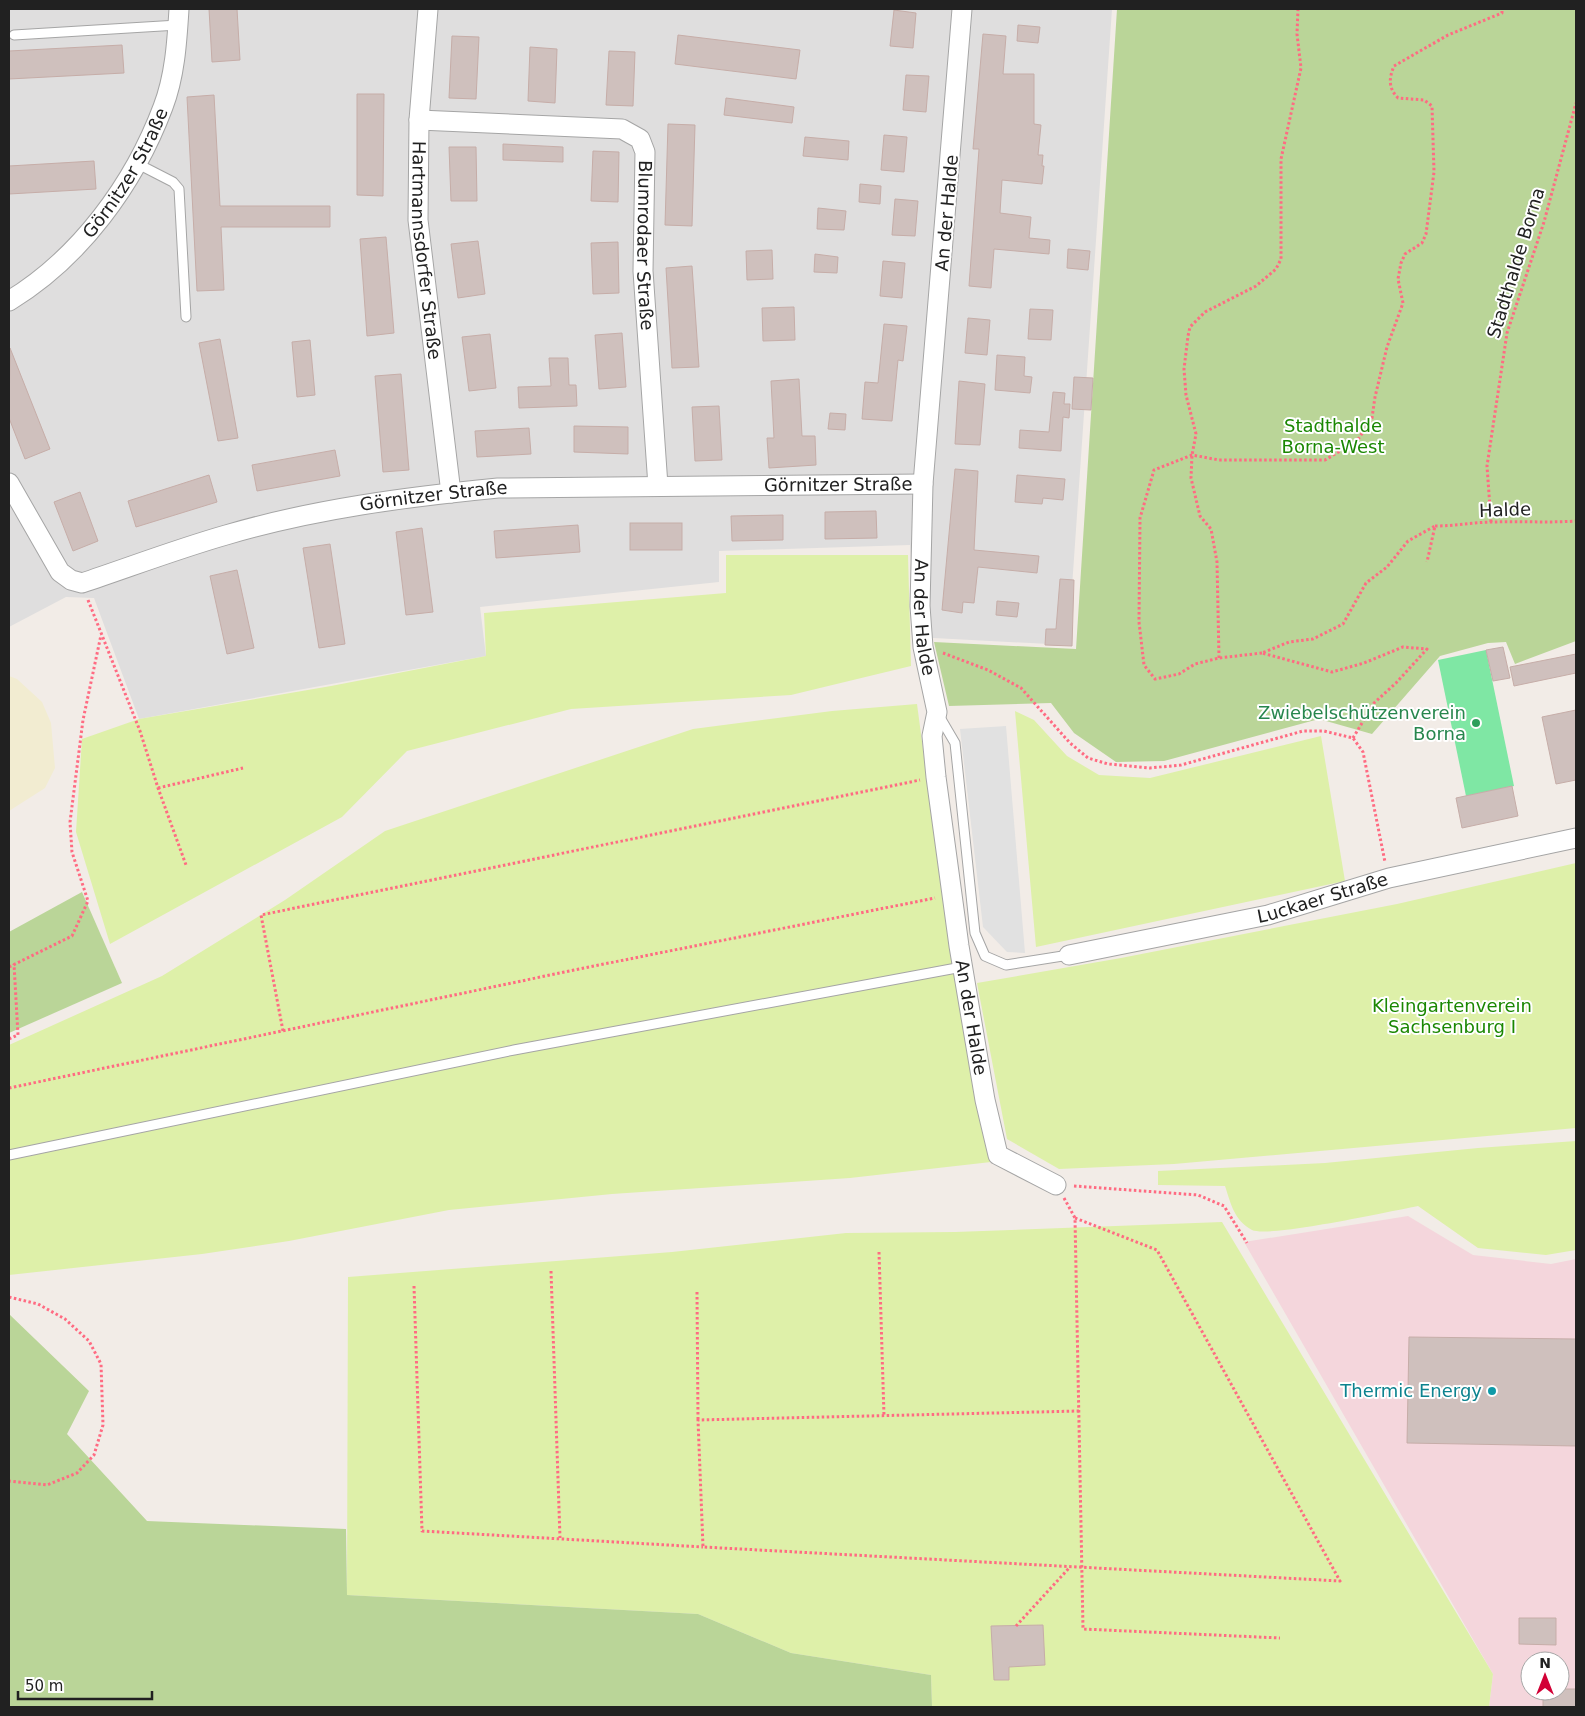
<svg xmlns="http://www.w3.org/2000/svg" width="1585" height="1716" font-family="'DejaVu Sans',sans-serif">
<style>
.residential{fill:#dfdede}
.commercial{fill:#f4d6dc;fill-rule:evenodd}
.farmland{fill:#f2ecd1}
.grass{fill:#def0a9}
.forest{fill:#bad598}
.pitch{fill:#7fe7a4}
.parking{fill:#e1e1e1}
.building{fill:#cfc0bd;stroke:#c6ada8}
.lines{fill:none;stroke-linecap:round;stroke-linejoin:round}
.lane-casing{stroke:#a5a5a5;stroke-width:11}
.street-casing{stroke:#a5a5a5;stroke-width:21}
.path{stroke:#ff6b82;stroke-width:3;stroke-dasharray:2.5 2.5;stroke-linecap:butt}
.lane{stroke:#fff;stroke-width:9}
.street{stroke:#fff;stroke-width:19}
.leisure-dot{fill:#2e9e5b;stroke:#fff;stroke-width:2}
.culture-dot{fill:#0f9aa8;stroke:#fff;stroke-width:2}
.labels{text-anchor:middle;stroke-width:4;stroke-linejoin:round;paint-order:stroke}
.street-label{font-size:18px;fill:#212121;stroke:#fff}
.park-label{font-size:18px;fill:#1a8702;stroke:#fff}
.leisure-label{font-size:18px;fill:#27864d;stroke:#fff;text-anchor:end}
.culture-label{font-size:18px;fill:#0d838f;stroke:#fff;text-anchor:end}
</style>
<rect width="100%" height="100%" fill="#f2ece7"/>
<!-- residential -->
<path class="residential" d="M9,9H1112L1068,645L915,637L910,545L719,551V582L480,607L486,656L139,719L94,598L66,597L9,627Z"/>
<!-- commercial -->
<path class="commercial" d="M1408,1216L1473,1255L1551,1264L1576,1259V1707H1489L1493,1674L1244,1242ZM1530,1661H1560V1691H1530Z"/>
<!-- farmland -->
<path class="farmland" d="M9,676L17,679L42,702L51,723L55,768L45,788L9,811Z"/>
<!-- grass -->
<g class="grass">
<path d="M726,555H908L911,666L791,695L571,709L407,751L342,817L110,944L76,832L82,739L139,719L331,686L486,656L484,613L726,593Z"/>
<path d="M917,704L942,892L991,1162L850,1178L612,1194L449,1210L289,1241L202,1254L9,1275V1045L162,976L285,900L385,831L693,729L832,711Z"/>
<path d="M1015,711L1034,720L1067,756L1099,775L1150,778L1321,736L1345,881L1036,947Z"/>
<path d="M1576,863V1128L1174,1164L1059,1169L1007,1139L977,983L1121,958L1397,904Z"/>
<path d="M1576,1141V1250L1546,1255L1478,1248L1418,1206C1392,1211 1269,1238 1252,1230C1234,1220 1231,1204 1225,1186L1158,1185V1171L1325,1163L1478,1148Z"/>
<path d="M1222,1222L1493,1674L1489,1707H940L932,1706L931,1675L791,1653L698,1614L347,1595L348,1277L672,1252L846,1233L955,1232Z"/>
</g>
<!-- forest -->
<g class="forest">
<path d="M1117,9H1576V641L1515,664L1506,642L1488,643L1440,656L1372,734L1319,719L1164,761L1116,762L1074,733L1051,703L949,706L934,642L1076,649Z"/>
<path d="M82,892L122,983L9,1033V932Z"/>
<path d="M9,1314L89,1391L67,1434L147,1521L346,1529L347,1595L698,1614L791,1653L931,1675L932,1706L940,1707H9Z"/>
</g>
<!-- pitch -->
<path class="pitch" d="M1486,650L1514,786L1466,796L1438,660Z"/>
<!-- parking -->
<path class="parking" d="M1006,726L1025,953L1007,952L983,927L960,729Z"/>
<!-- building -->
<g class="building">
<path d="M209,9H237L240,60L212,62Z"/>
<path d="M894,10L916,13L913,48L890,46Z"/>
<path d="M1018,25L1040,27L1038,43L1017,41Z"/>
<path d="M983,34L1006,36L1003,74H1034V124L1041,125L1038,155H1043L1042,166H1044L1042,184L1002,180L1000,213L1031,217L1029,238L1050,240L1049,254L994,249L991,288L969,286L979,149H973Z"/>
<path d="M678,35L800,50L796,79L675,64Z"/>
<path d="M452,36L479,37L476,99L449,98Z"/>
<path d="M122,45L124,73L9,79V51Z"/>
<path d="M530,47L557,49L555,103L528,101Z"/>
<path d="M609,51L635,52L633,106L606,105Z"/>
<path d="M906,75L929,76L926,112L903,110Z"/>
<path d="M357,94H384L383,196L357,195Z"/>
<path d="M214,95L220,206H330V227H221L224,290L197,291L187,97Z"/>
<path d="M726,98L794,107L792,123L724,115Z"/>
<path d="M668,124L695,125L692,226L665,225Z"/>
<path d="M884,135L907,137L904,172L881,170Z"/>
<path d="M805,137L849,141L848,160L803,156Z"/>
<path d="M503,144L563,147V162L503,160Z"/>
<path d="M449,147H476L477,201H451Z"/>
<path d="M593,151L619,152L618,202L591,201Z"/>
<path d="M94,161L96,189L9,194V166Z"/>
<path d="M860,184L881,186L880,204L859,202Z"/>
<path d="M895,199L918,201L915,236L892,235Z"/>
<path d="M818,208L846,211L844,230L817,229Z"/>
<path d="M386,237L394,333L367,336L360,239Z"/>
<path d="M478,241L485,294L458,298L451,244Z"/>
<path d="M618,242L619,293L593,294L591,243Z"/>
<path d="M1068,249L1090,251L1088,270L1067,268Z"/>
<path d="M772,250L773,279L747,280L746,251Z"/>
<path d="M815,254L838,257L837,273L814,272Z"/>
<path d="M883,261L905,263L902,298L880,296Z"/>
<path d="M692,266L699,367L672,368L666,268Z"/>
<path d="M794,307L795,340L763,341L762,308Z"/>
<path d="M1030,309L1053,310L1051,340L1028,339Z"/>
<path d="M968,318L990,320L987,355L965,353Z"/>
<path d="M884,324L907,326L903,361L898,360L892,421L862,419L865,382L878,383Z"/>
<path d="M622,333L626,387L599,389L595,335Z"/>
<path d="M490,334L496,388L469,391L462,337Z"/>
<path d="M220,339L238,438L218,441L199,343Z"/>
<path d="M310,340L315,395L297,397L292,342Z"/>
<path d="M10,348L50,449L25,459L9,418Z"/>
<path d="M997,355L1025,357L1024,376L1032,377L1030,393L995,390Z"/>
<path d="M549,358H568L569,385H576L577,406L519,408L518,387L551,386Z"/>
<path d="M401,374L409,470L383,472L375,376Z"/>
<path d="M1074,377L1093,378L1091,410L1072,409Z"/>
<path d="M799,379L802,436H815L816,465L769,468L767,438H774L771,381Z"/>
<path d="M959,381L985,384L980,445L955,444Z"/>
<path d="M1053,392L1065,393L1064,404H1070L1069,418L1063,417L1061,451L1019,448L1020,430L1049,432Z"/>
<path d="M719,406L722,460L695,461L692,407Z"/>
<path d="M830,413L846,414L845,430L828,429Z"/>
<path d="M574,426L628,427V454L574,452Z"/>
<path d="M529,428L531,454L477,457L475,431Z"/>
<path d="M335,450L340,476L257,491L252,465Z"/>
<path d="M955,469L978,471L974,550L1039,556L1037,573L978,567L974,603L963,602L962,613L942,610Z"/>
<path d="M209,475L217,502L136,527L128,501Z"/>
<path d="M1017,475L1065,479L1063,500L1043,498L1042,504L1015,502Z"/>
<path d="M80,492L98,541L73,551L54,502Z"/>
<path d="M876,511L877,538L825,539V512Z"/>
<path d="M783,515V540L732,541L731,516Z"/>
<rect x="630" y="523" width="52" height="27"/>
<path d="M578,525L580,552L496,558L494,531Z"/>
<path d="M422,528L433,612L406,615L396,532Z"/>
<path d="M330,544L345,644L319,648L303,548Z"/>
<path d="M237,570L254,648L227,654L210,576Z"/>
<path d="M1060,579L1074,580L1072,646L1045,645L1046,629H1056Z"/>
<path d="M997,601L1019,603L1017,617L996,615Z"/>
<path d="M1503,647L1510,678L1493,681L1486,650Z"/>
<path d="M1576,654V673L1514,686L1510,667Z"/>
<path d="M1576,710V780L1556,784L1542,717Z"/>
<path d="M1512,786L1518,816L1462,828L1456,798Z"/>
<path d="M1409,1337L1576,1339V1446L1407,1443Z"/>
<path d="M1519,1618H1556V1645L1519,1644Z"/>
<path d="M1043,1625L1045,1665L1009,1667V1680H994L991,1626Z"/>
<path d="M1560,1689H1576V1707H1543V1691H1560Z"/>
</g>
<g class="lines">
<defs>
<g id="lane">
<path d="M14,35L178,25"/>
<path d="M136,163L173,182L179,189L186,317"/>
<path d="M938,714L955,743L975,933L985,956L1006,965L1069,955"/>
<path d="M9,1155L514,1050L962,967"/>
</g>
<g id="street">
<path id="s1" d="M428,9L419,120L418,220L451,493"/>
<path id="s2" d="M962,9L923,484L920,606L923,647L937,712L932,736L936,777L959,946L985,1100L998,1155L1056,1185"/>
<path id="s3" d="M419,120L622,129L640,139L645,152L643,271L658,486"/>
<path id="s4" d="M9,301C80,258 134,184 163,107C175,76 177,41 179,9"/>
<path id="s5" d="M9,483L60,572L71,580L82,583C130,567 177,549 226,535C314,509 406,497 498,488L923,484"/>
<path id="s6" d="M1069,955L1268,915L1389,878L1576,838"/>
</g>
</defs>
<!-- lane casing -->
<use href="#lane" class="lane-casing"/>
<!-- street casing -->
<use href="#street" class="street-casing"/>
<!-- path -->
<g class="path">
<path d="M1491,522L1487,466L1507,333L1544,222L1576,103"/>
<path d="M1435,526C1456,526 1474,522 1494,522C1521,521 1549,523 1576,521"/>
<path d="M88,600L140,731L158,788L186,865"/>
<path d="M943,653L988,670L1021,688L1070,743L1088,758L1108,764L1150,768L1181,765L1303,731H1324L1353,738L1363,752L1385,862"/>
<path d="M1262,653L1219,658L1195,664L1179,674L1155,679L1144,665L1139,622L1140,518L1154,470L1192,455L1219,460H1325L1357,441L1372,418L1375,397L1387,347L1403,303L1398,279L1401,263L1405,254L1422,243L1426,234L1434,172L1432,106L1424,100L1398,98C1388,88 1389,78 1394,66L1448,35L1502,13V9"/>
<path d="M1219,658L1217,562L1211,529L1200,516L1191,478L1192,455L1196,434L1186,395L1184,369L1188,336L1190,327L1205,312L1256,286L1276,269L1281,259V159L1301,68L1297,34L1298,9"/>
<path d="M1353,738L1374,703L1396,683L1427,649L1403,647L1364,663L1332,672L1262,653L1289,642L1313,639L1343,624L1366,583L1387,567L1408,541L1435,526L1427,562"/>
<path d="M158,788L243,768"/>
<path d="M9,967L72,936L88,901L72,852L70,822L83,720L101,635"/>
<path d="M283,1031L261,915L920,780"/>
<path d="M9,1039L18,1035L14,964"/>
<path d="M9,1088L574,970L935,898"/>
<path d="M1074,1186L1198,1195L1224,1206L1247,1243"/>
<path d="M1064,1198L1075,1218L1083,1629L1280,1638"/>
<path d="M1075,1218L1157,1250L1340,1581L703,1547L698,1420L1079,1411"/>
<path d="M879,1252L884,1416"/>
<path d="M551,1271L560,1538"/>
<path d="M414,1286L422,1531L703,1547"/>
<path d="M697,1292L698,1420"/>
<path d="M9,1297L38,1304L65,1319L89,1341L101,1364L103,1425L94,1455L77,1473L47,1485L9,1481"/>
<path d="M1016,1626L1070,1567"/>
</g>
<!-- lane -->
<use href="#lane" class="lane"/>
<!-- street -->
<use href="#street" class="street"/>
</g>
<!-- markers -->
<circle class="leisure-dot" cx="1476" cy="723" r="5"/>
<circle class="culture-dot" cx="1492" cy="1391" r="5"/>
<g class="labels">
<!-- street labels -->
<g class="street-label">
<text dy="6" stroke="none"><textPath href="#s4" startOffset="176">Görnitzer Straße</textPath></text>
<text transform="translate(947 213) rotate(-85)" y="6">An der Halde</text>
<text dy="6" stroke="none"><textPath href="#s3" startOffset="331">Blumrodaer Straße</textPath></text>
<text dy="6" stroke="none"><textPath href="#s1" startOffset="242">Hartmannsdorfer Straße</textPath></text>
<text transform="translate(1516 263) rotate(-73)" y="6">Stadthalde Borna</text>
<text dy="6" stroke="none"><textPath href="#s5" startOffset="896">Görnitzer Straße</textPath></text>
<text dy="6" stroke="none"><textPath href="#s5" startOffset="491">Görnitzer Straße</textPath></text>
<text transform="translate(1505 510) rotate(-2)" y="6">Halde</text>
<text dy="6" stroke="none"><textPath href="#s2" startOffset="610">An der Halde</textPath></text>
<text dy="6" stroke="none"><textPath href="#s6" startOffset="260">Luckaer Straße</textPath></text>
<text dy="6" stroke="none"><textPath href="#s2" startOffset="1015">An der Halde</textPath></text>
</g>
<!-- park labels -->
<g class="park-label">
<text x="1333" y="432">Stadthalde<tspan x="1333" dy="21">Borna-West</tspan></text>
<text x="1452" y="1012">Kleingartenverein<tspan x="1452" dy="21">Sachsenburg I</tspan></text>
</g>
<!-- leisure labels -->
<g class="leisure-label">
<text x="1466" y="719">Zwiebelschützenverein<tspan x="1466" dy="21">Borna</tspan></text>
</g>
<!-- culture labels -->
<g class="culture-label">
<text x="1482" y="1397">Thermic Energy</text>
</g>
</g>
<!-- border -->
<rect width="1585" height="1716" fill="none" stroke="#212121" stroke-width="20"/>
<!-- north arrow -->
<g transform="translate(1545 1676)"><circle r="24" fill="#ffffff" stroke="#a6a6a6"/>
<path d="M0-4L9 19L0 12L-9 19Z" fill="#d20036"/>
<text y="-8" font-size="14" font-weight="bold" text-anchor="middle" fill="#212121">N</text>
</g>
<!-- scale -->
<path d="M18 1691v8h134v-8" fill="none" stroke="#212121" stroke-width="2.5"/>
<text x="25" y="1691" font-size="15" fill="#212121" stroke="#ffffff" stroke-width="4" paint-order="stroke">50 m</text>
</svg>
